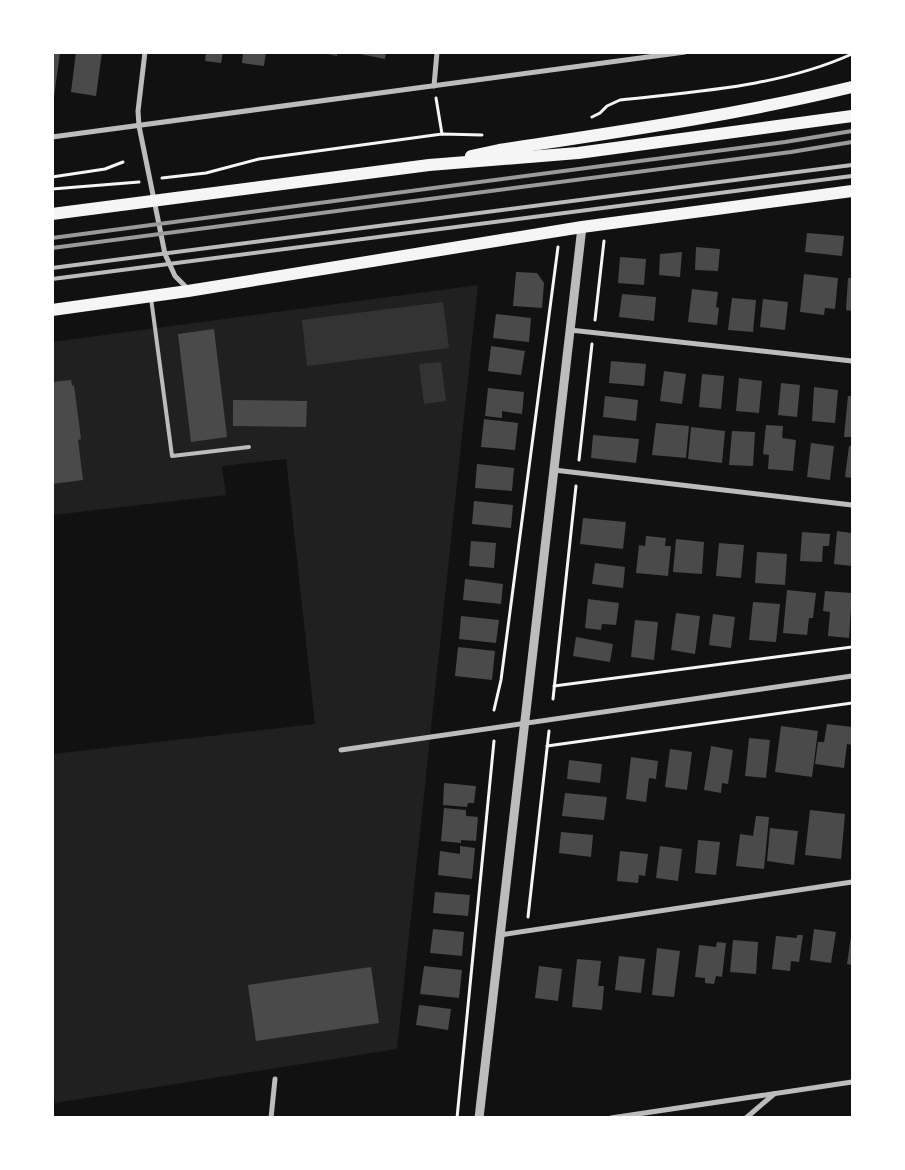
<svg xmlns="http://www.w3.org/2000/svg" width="905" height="1170" font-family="'Nunito Sans',sans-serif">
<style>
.green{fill:#202020}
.water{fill:#333}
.building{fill:#4a4a4a}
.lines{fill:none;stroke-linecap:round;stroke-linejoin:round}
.path{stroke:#f5f5f5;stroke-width:3}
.service{stroke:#bcbcbc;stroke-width:4}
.minor{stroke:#bcbcbc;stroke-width:5}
.tertiary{stroke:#bcbcbc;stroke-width:9}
.primary{stroke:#f5f5f5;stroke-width:12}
.rail{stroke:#9a9a9a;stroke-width:4}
</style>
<rect width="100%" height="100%" fill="#111"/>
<!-- green -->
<path class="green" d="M478,285L397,1049L55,1103L52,1085L53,754L315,724L286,459L222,466L226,495L53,515L52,342Z"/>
<!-- water -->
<g class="water">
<path d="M443,302L449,348L307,366L302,320Z"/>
<path d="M441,362L446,401L424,404L419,364Z"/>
</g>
<!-- building -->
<g class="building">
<path d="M52,52H60L54,97H52Z"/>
<path d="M76,52H102L96,96L71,92Z"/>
<path d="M206,52H223L221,63L205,61Z"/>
<path d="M243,52H266L264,66L242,63Z"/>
<path d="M318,52H338L337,56Z"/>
<path d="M350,52H386L385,59Z"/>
<path d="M807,233L844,236L842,256L805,252Z"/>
<path d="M696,247L720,249L718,271L695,270Z"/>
<path d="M682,252L680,277L659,275L660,254Z"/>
<path d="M620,257L646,259L644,285L618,283Z"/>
<path d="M516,272L537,273L544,283L542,308L513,306Z"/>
<path d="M804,274L838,278L835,309L825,308L824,315L800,312Z"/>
<path d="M848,278H852V311L846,310Z"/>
<path d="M692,289L718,292L716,307L719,308L717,325L688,322Z"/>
<path d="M622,294L656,297L654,321L619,317Z"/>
<path d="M732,298L756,300L753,332L728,330Z"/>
<path d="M763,299L788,302L785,330L760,327Z"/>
<path d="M496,314L531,318L529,342L493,338Z"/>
<path d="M214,329L227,437L191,442L178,334Z"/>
<path d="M491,346L525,351L521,375L488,371Z"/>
<path d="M611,361L646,364L644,386L609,383Z"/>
<path d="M664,371L686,374L682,404L660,401Z"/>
<path d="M702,374L724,376L721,409L699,407Z"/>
<path d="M739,378L762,381L759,413L736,411Z"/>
<path d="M71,380L72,386L74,385L81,439L78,440L83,480L52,484V382Z"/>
<path d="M781,383L800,385L797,417L778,415Z"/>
<path d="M814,387L838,390L835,423L812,421Z"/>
<path d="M488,388L524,392L522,414L502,411V418L485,416Z"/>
<path d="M605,396L638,400L636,421L603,417Z"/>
<path d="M848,396H852V437H844Z"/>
<path d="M233,400L307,401L306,427L233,426Z"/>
<path d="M484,419L518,423L515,450L481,447Z"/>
<path d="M656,423L689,426L686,458L652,455Z"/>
<path d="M766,425L783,426L782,438L796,440L793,471L768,469L769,455L763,454Z"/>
<path d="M691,427L725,431L722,463L688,459Z"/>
<path d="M732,431L755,432L753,466L729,465Z"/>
<path d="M593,435L639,439L636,463L591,458Z"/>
<path d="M811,443L834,446L830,480L807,477Z"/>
<path d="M849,446H852V478L845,477Z"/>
<path d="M477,464L514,468L512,491L475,488Z"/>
<path d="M474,501L513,505L511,528L472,524Z"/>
<path d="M583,518L626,522L623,549L580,544Z"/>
<path d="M837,531L852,533V566L834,564Z"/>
<path d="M802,532L830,534L829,546H823L822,562L800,561Z"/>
<path d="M646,536L666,538L665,546H671L668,576L636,573L639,545L645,546Z"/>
<path d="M676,539L704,542L702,574L673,572Z"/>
<path d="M471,541L496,543L494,568L469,566Z"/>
<path d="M719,543L744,545L741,578L716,576Z"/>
<path d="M757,552L787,554L785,585L755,583Z"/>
<path d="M595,563L625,567L623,588L592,584Z"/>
<path d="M465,579L503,584L501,604L463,600Z"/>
<path d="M787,590L816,593L813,618H809L807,635L783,633Z"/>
<path d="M825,591L852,593L849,638L828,636L830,612L823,611Z"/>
<path d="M588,599L619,603L616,625L602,624L601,630L585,628Z"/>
<path d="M753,602L780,604L776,642L749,640Z"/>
<path d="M676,613L700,616L695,654L671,650Z"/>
<path d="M713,614L735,617L731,648L709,645Z"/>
<path d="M461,616L499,620L496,643L459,639Z"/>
<path d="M635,620L658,622L654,660L631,657Z"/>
<path d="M576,637L613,644L610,662L573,656Z"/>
<path d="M458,647L495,651L492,680L455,676Z"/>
<path d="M827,724L852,727V745L847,744L844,768L815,764L818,742H824Z"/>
<path d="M781,726L818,731L812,777L775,772Z"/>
<path d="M749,738L770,740L766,778L745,776Z"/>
<path d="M711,746L733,750L728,784L722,783L721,793L704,790Z"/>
<path d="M670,749L692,752L687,790L665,787Z"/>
<path d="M631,757L658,761L656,779L649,778L646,802L626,799Z"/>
<path d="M569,760L602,764L600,783L567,779Z"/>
<path d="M444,783L476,786L474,803H468L467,807L443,805Z"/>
<path d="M565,793L607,797L604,820L562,816Z"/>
<path d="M444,808L466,810V816L478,817L476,841L461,840V843L441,841Z"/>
<path d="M810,810L845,814L841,859L805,855Z"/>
<path d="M756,816L769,817L764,869L736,866L740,834L753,836Z"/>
<path d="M770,828L798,831L794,865L767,861Z"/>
<path d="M561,832L593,835L591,857L559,853Z"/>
<path d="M698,840L720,842L716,875L695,873Z"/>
<path d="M460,846L475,848L472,879L438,875L440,851L460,854Z"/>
<path d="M660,846L682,849L678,881L656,878Z"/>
<path d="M620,851L648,854L645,876L639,875L638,883L617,881Z"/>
<path d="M435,892L470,895L468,916L433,913Z"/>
<path d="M433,929L464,932L462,956L430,953Z"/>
<path d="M814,929L836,932L831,963L810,960Z"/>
<path d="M797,935H803L799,962L791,961L790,971L772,969L776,936L797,938Z"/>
<path d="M851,936H852V965L847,964Z"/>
<path d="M733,940L758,942L756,974L730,972Z"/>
<path d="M717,942L726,943L722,977L716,976L714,984L705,983V978L695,977L699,945L716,947Z"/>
<path d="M657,948L680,951L674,997L652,995Z"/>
<path d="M619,956L645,959L641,993L615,990Z"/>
<path d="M577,959L601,961L598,986H604L602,1010L572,1007Z"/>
<path d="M424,966L462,970L459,998L420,994Z"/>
<path d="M539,966L562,969L558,1001L535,998Z"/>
<path d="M371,967L379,1023L256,1041L248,985Z"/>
<path d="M419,1005L451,1009L448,1030L416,1025Z"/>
</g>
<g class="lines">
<!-- path -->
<g class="path">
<path d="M436,98L442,134"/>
<path d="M592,117L600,113L607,106L620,100C698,91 779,87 852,54"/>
<path d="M52,177L105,169L123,162"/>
<path d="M162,178L206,173L259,159L442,134L482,135"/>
<path d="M52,189L139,182"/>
<path d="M595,320L604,241"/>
<path d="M579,460L592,344"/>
<path d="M554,686L852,647"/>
<path d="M553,699L576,486"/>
<path d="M494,710L501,680L558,247"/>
<path d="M547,746L852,703"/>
<path d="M528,917L549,731"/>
<path d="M457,1118L494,741"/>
</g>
<!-- service -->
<g class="service">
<path d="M52,268L852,165"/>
<path d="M52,279L852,176"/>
<path d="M151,298L172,456L249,447"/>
</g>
<!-- minor -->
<g class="minor">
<path d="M145,52L138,111L139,126L165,254L175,276L188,289"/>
<path d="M434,86L437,52"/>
<path d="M52,137L685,52"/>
<path d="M570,330L852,361"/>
<path d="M554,470L852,505"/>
<path d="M341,750L852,676"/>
<path d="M500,935L852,882"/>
<path d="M271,1118L275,1079"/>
<path d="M611,1118L852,1082"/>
<path d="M746,1118L774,1094"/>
</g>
<!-- tertiary -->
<path class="tertiary" d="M479,1118L582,227"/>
<!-- primary -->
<g class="primary">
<path d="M471,156L499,150C617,132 737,115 852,87"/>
<path d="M52,214L429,165L578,153L852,116"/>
<path d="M52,310L188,291L582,227L852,191"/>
</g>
<!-- rail -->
<g class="rail">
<path d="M52,238L785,142L852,131"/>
<path d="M52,248L791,152L852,142"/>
</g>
</g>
<!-- border -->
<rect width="905" height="1170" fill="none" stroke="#ffffff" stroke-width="108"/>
</svg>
